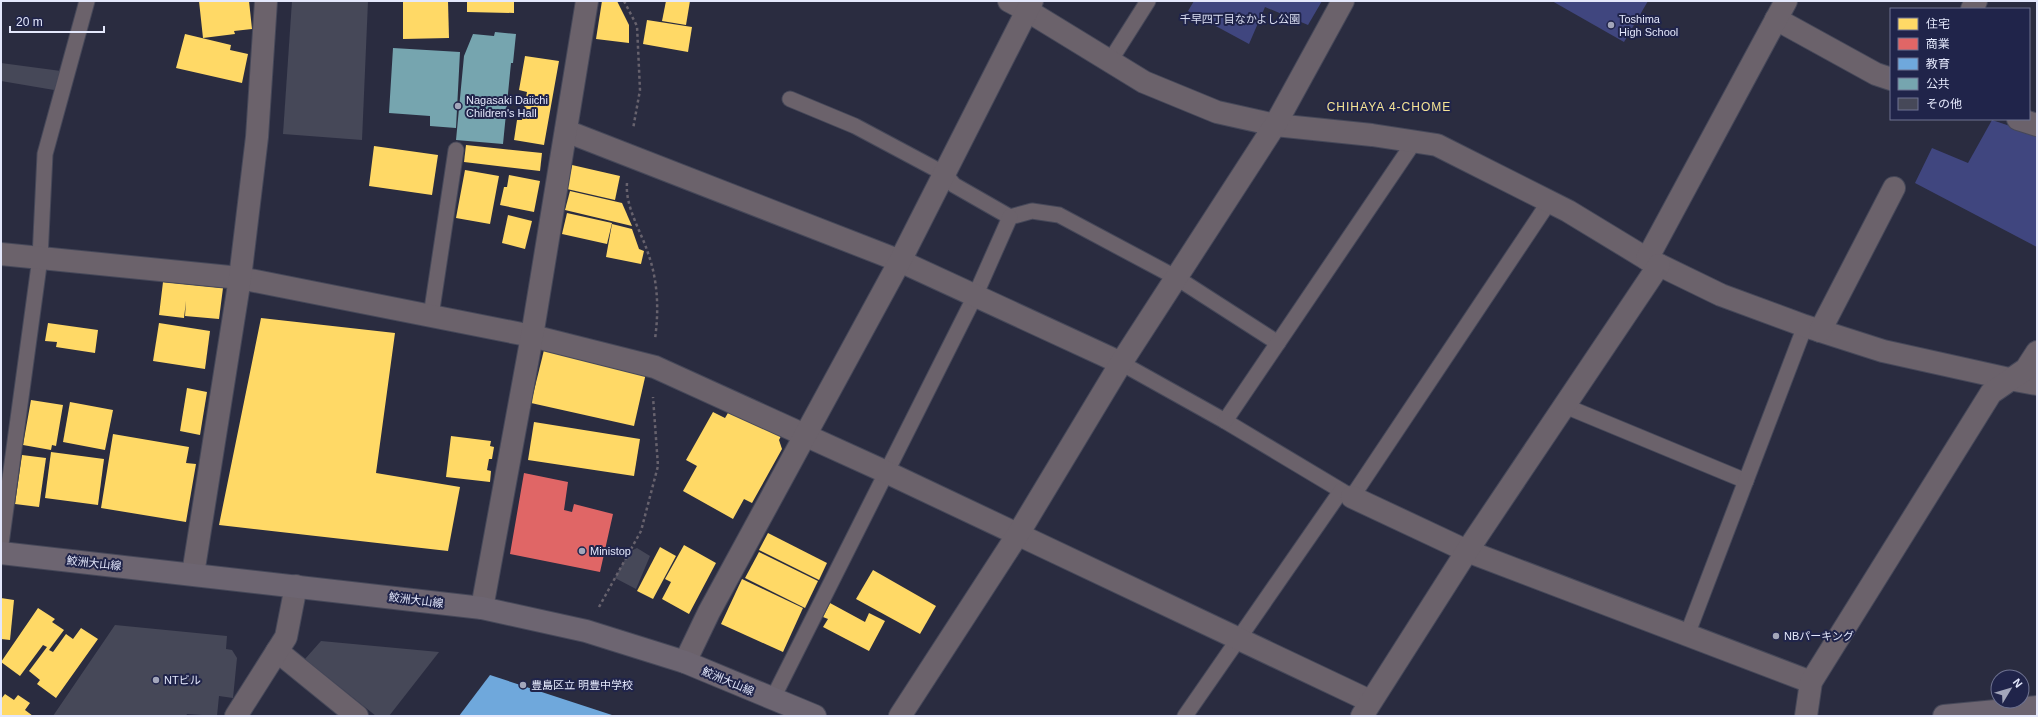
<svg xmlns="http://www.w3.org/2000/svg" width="2038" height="717" font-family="Helvetica,'Noto Sans JP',sans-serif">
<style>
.green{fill:#40467f}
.homes{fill:#ffd966}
.shops{fill:#e06666}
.schools{fill:#6fa8dc}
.public{fill:#76a5af}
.building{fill:#464858}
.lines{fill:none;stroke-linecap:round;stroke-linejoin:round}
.service-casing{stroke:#464859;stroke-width:17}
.minor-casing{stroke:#464859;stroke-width:24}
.secondary-casing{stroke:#464859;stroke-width:24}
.path{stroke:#67626d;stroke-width:2.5;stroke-dasharray:3 3;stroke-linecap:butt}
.service{stroke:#6b626b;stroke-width:15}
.minor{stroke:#6b626b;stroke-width:22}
.secondary{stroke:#6d6571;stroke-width:22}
.poi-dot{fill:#a3a6ba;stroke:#20244a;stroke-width:1.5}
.labels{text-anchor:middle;stroke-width:4;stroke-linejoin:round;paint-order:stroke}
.park-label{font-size:11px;fill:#dbdff3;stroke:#20244a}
.poi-label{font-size:11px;fill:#e4e8fc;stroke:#20244a;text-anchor:start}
.street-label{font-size:11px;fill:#e4e8fc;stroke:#20244a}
.neighbourhood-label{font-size:12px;letter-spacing:1px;fill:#f5e395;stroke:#20244a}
</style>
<rect width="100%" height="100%" fill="#2a2c40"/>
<!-- green -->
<g class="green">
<path d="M1194,1H1322L1308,25L1265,7L1249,44L1188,11Z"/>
<path d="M1552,1H1648L1624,42Z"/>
<path d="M1992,120L2037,135V247L1915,183L1932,148L1968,163Z"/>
</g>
<!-- homes -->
<g class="homes">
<path d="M199,1H249L252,29L234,31L235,34L203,38Z"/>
<path d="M403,1H448L449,38L403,39Z"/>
<path d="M467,1H514V13L467,12Z"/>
<path d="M602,1H617L629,25V43L596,39Z"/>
<path d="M666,1H690L686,25L662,21Z"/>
<path d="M647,20L692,27L688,52L643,44Z"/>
<path d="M185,34L231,45L230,50L248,54L242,83L176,68Z"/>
<path d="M525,56L559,61L544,145L514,140L517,120H522L527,92L519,90Z"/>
<path d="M466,145L542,153L540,171L464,162Z"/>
<path d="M374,146L438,155L432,195L369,186Z"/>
<path d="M572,165L620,176L615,200L567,189Z"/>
<path d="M465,170L499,176L490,224L456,218Z"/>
<path d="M509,175L540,181L534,212L500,205L504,187H507Z"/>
<path d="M570,191L622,203L632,226L565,210Z"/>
<path d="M567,213L612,223L607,244L562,234Z"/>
<path d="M508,215L532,221L525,249L502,243Z"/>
<path d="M612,224L632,229L639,249L644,251L641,264L606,257Z"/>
<path d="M163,282L223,288L219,319L185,316L186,301L184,318L159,315Z"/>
<path d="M261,318L395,333L376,473L460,487L448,551L219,525Z"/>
<path d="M48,323L98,330L95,353L56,347L57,342L45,341Z"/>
<path d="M159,323L210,331L205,369L153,361Z"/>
<path d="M544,350L646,373L634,426L531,403Z"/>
<path d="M187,388L207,392L200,435L180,431Z"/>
<path d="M31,400L63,405L56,446L52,445L51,450L23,445Z"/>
<path d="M70,402L113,410L105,450L63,442Z"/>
<path d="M732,406L782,434L779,440L782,449L752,503L744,499L733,519L683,491L697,466L686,460L713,412L725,418Z"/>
<path d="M534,422L640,439L634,476L528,460Z"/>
<path d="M113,434L189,447L186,463L196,464L186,522L101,508Z"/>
<path d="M451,436L491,441L490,446L494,447L492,459H489L487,470L491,471L490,482L446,477Z"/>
<path d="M51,452L104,459L98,505L45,498Z"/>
<path d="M22,455L46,458L39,507L15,504Z"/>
<path d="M768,533L827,563L819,580L759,550Z"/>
<path d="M684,545L716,563L689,614L662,599L671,582L665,579Z"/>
<path d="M660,547L676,556L653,599L637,591Z"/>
<path d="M759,552L818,581L805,608L745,578Z"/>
<path d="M873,570L936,606L920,634L856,599Z"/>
<path d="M742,579L803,608L783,652L721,624Z"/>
<path d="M1,598L14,600L10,640L1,639Z"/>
<path d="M830,603L865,622L869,613L885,621L869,651L823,627L828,619L823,617Z"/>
<path d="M38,608L55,619L52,622L64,630L49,650L53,652L66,634L73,639L81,628L98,639L56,698L37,684L40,680L29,671L47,647L43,645L20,676L1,662Z"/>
<path d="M5,694L14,700L18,695L30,703L25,710L33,716H1V699Z"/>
</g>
<!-- shops -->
<path class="shops" d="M524,473L568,482L564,510L572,512L574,504L613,514L600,572L510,554Z"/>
<!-- schools -->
<path class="schools" d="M490,675L615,716H459Z"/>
<!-- public -->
<g class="public">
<path d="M495,32L516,34L513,63H511L503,144L456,140L464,56L473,34L494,36Z"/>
<path d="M393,48L460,52L456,128L430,126V116L389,113Z"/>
</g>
<!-- building -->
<g class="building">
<path d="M292,1H368L362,140L283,134Z"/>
<path d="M1,63L61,71L60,91L1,81Z"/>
<path d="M637,548L650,556L636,589L615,578L629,552Z"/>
<path d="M115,625L227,636L226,649L232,650L237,658L233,698L219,696L217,716L187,714L186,716H53Z"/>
<path d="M321,641L439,652L389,716H376L305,659Z"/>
</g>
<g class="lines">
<defs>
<g id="service">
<path d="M1110,61L1148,1"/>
<path d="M790,99L855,126L945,174L954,185L1010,217L1032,211L1059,215L1177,278L1278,343"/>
<path d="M431,316L456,150"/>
<path d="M1121,363L1225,421L1352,497L1549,202"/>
<path d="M1565,406L1746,481"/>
<path d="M1225,421L1414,142"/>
<path d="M1,544L40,258L45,154L87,1"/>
<path d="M1687,635L1805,326"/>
<path d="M772,700L975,296L1010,217"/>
<path d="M1185,716L1341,491"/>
</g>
<g id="minor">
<path d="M1009,1L1028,11L1144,82L1217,112L1275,125L1372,135L1437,145L1568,211L1647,259L1721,295L1805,326L1883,351L2009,379L2037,384"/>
<path d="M1972,9L1976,1"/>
<path d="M1776,19L1876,74L1891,79"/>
<path d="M2018,119L2037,125"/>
<path d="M566,131L900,261L1121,363"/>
<path d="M1,254L240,278L532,336L655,367L886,472L1370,701"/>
<path d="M1647,259L1786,1"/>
<path d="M1820,331L1894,188"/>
<path d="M1352,497L1467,551L1811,682"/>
<path d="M193,574L240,278L257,137L266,1"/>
<path d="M482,608L532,336L587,1"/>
<path d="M277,651L357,716"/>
<path d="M685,662L709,612L900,261L1032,1"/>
<path d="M236,716L286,637L296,586"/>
<path d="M900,716L1018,534L1121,363L1275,125L1343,1"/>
<path d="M1362,716L1467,551L1659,265"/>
<path d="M1806,716L1811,682L1991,393L2026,369L2037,352"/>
</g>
<g id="secondary">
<path d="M1,553L482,608L586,631L685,662L815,716"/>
<path d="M1944,716L2037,707"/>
</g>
</defs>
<!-- service casing -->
<use href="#service" class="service-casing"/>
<!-- minor casing -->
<use href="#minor" class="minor-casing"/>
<!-- secondary casing -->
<use href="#secondary" class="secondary-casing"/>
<!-- path -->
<g class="path">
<path d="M624,1L637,26L640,90L633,129"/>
<path d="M627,183C625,207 641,231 648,253C658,281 659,310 655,339"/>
<path d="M599,607L641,531L658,466L653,397"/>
</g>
<!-- service -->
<use href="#service" class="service"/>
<!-- minor -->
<use href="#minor" class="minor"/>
<!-- secondary -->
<use href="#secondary" class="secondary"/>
</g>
<!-- markers -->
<g class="poi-dot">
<circle cx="1611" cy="25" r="4"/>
<circle cx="458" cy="106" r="4"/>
<circle cx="582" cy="551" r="4"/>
<circle cx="1776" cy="636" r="4"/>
<circle cx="156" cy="680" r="4"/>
<circle cx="523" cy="685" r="4"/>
</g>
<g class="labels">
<!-- park labels -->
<g class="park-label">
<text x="1240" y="23">千早四丁目なかよし公園</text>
</g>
<!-- poi labels -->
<g class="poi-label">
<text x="1619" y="23">Toshima<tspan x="1619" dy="13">High School</tspan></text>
<text x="466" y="104">Nagasaki Daiichi<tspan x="466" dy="13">Children's Hall</tspan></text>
<text x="590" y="555">Ministop</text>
<text x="1784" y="640">NBパーキング</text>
<text x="164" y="684">NTビル</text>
<text x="531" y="689">豊島区立 明豊中学校</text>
</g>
<!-- street labels -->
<g class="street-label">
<text transform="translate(94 563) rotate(6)" y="4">鮫洲大山線</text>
<text transform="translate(416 600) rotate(7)" y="4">鮫洲大山線</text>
<text transform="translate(728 681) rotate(23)" y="4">鮫洲大山線</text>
</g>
<!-- neighbourhood labels -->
<g class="neighbourhood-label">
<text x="1389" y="111">CHIHAYA 4-CHOME</text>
</g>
</g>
<!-- border -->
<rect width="2038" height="717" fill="none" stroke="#e4e8fc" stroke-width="4"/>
<!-- legend -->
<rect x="1890" y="8" width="140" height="112" fill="#20244a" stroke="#6e7291"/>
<rect x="1898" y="18" width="20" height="12" fill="#ffd966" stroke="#6e7291"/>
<text x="1926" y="28" font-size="12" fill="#e4e8fc">住宅</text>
<rect x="1898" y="38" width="20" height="12" fill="#e06666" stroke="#6e7291"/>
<text x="1926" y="48" font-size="12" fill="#e4e8fc">商業</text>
<rect x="1898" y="58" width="20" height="12" fill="#6fa8dc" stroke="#6e7291"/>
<text x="1926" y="68" font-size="12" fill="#e4e8fc">教育</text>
<rect x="1898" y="78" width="20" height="12" fill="#76a5af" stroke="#6e7291"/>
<text x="1926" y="88" font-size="12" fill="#e4e8fc">公共</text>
<rect x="1898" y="98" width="20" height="12" fill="#464858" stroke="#6e7291"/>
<text x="1926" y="108" font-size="12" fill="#e4e8fc">その他</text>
<!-- north arrow -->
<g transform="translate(2010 689) rotate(52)"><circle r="19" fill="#20244a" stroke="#6e7291"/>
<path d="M0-3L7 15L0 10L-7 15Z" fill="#a3a6ba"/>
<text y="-6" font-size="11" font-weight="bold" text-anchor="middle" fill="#e4e8fc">N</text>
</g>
<!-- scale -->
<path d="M10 26v6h94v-6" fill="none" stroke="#e4e8fc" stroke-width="2"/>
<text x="16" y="26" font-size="12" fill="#e4e8fc" stroke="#20244a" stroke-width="3" paint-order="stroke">20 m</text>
</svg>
